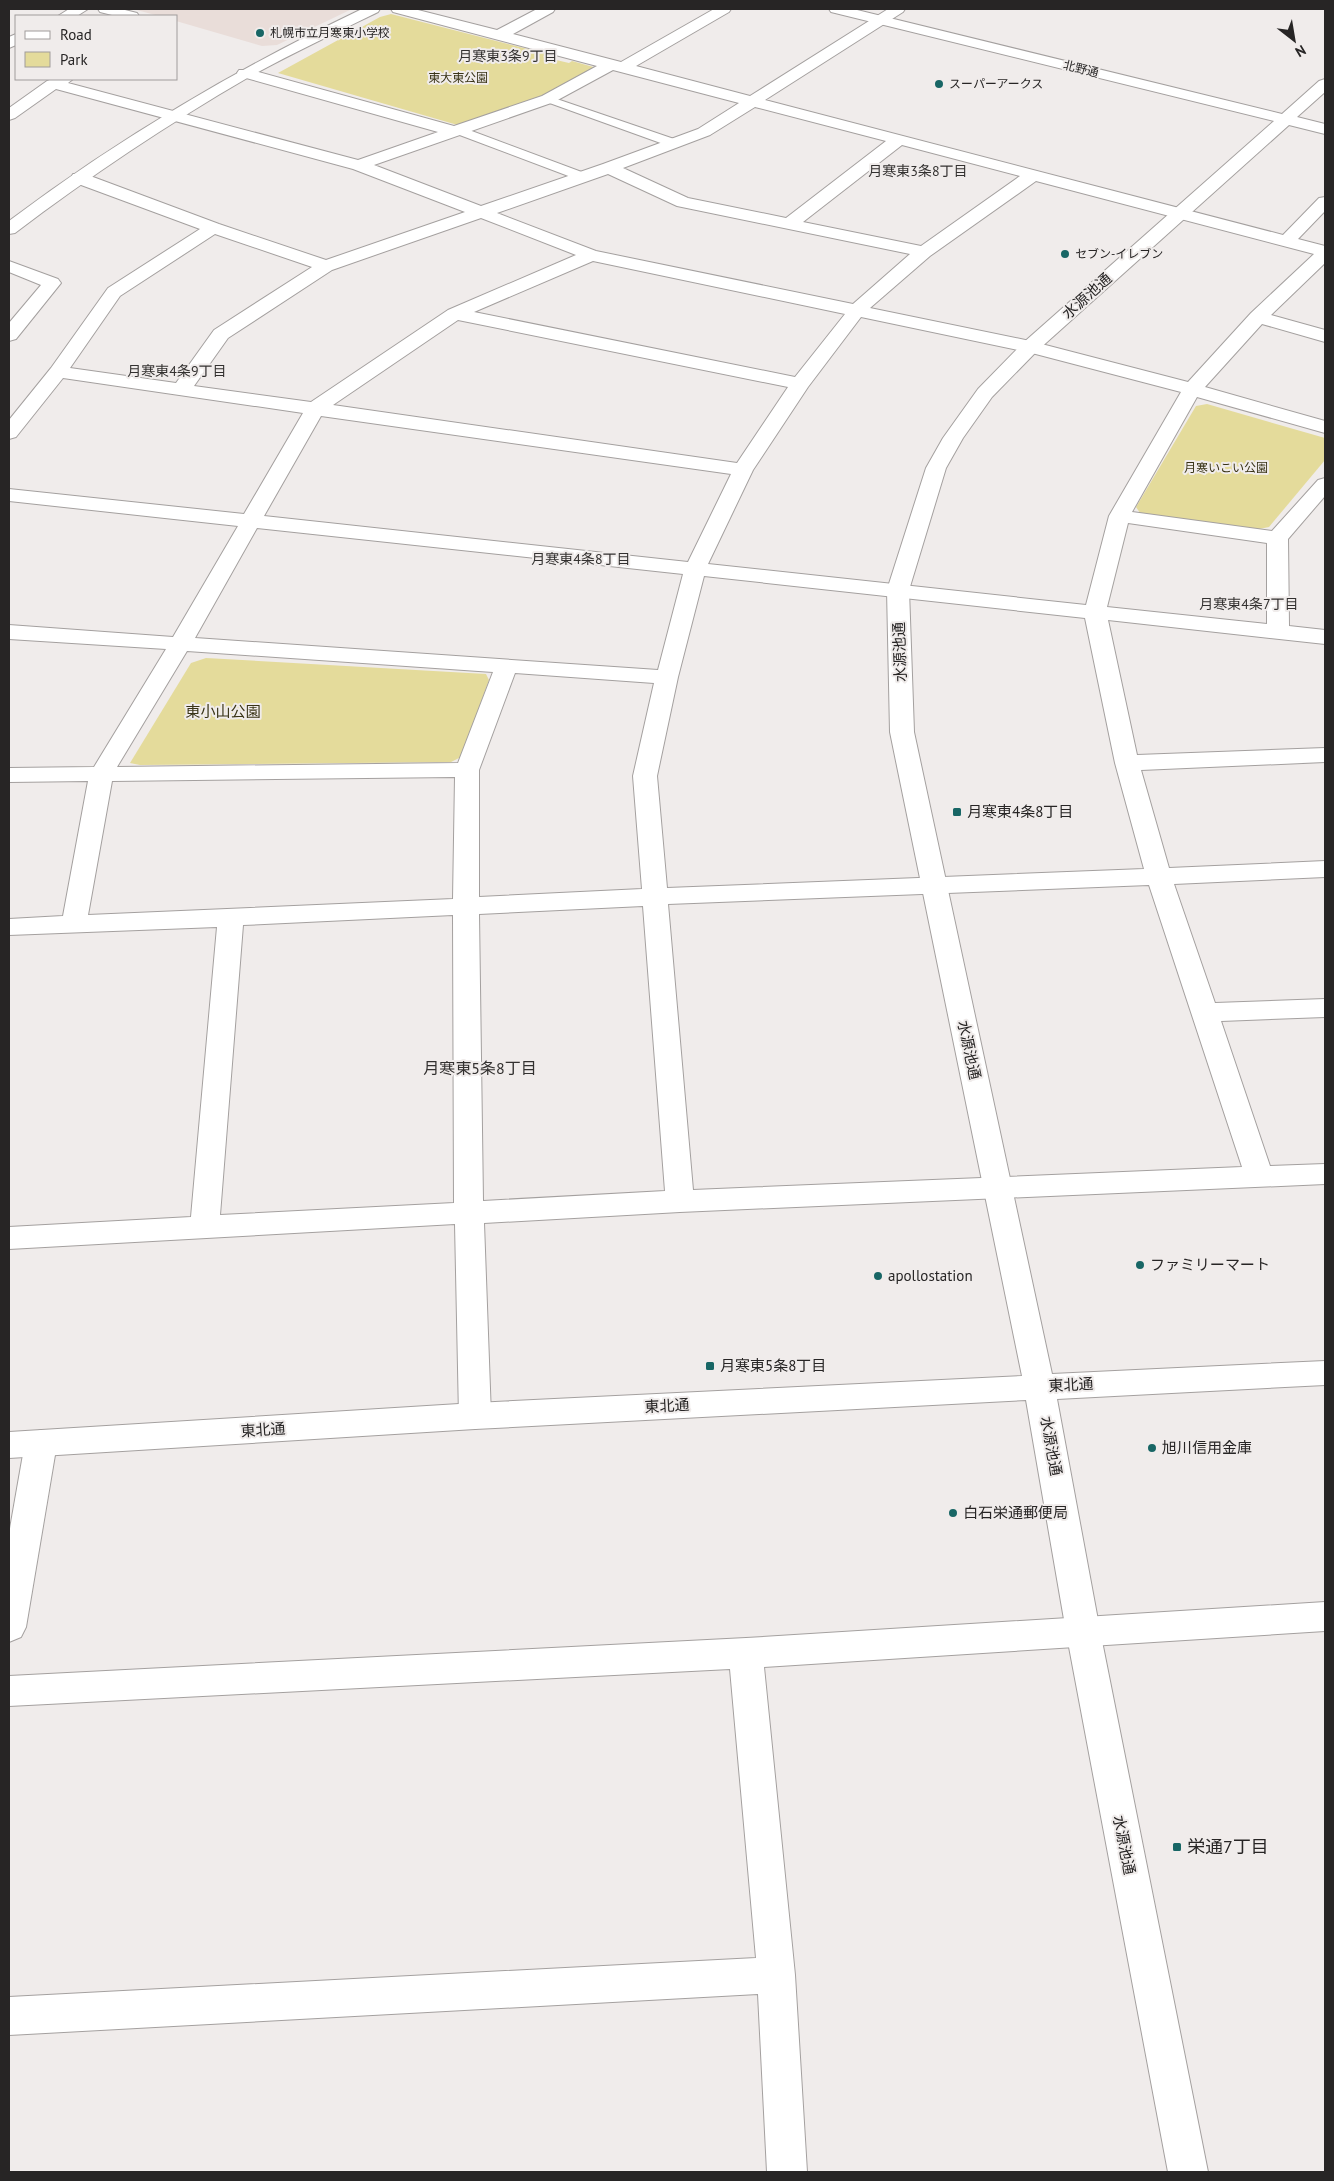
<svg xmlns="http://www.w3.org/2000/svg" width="1334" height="2181" font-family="'PT Sans','Noto Sans JP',sans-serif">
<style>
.built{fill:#e9ddd9}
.green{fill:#e4db9b}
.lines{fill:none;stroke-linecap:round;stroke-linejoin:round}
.lane-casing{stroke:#a4a09f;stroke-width:2}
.street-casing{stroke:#a4a09f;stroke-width:2}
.secondary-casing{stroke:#a4a09f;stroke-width:2}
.lane{fill:#fff;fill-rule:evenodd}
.street{fill:#fff;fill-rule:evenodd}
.secondary{fill:#fff;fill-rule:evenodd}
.poi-dot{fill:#186665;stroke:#f0eceb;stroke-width:2}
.labels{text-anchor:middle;stroke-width:4;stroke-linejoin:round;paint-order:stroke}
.far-poi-label{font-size:12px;fill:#272525;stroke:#f0eceb;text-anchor:start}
.far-street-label{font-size:12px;fill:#272525;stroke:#f0eceb}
.far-park-label{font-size:12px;fill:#383316;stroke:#f0eceb}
.far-neighbourhood-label{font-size:14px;fill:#333130;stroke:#f0eceb}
.street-label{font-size:15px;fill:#272525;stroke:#f0eceb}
.park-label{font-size:15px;fill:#383316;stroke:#f0eceb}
.poi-label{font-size:15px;fill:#272525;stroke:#f0eceb;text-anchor:start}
.neighbourhood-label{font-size:16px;fill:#333130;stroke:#f0eceb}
.near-poi-label{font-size:18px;fill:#272525;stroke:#f0eceb;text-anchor:start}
</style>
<rect width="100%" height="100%" fill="#f0eceb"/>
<!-- built -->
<path class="built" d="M133,9H352L277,45L262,46L176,21V16H159Z"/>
<!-- green -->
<g class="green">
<path d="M391,14L547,54L543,57L569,63L572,61L597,68L550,95L461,126L278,73L380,17Z"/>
<path d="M1207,404L1325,438V460L1269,527L1259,529L1140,513L1136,507L1196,406Z"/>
<path d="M206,658L486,674L489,680L461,757L451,762L140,765L130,763L191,663Z"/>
</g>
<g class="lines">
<defs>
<g id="lane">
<path d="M548,96L677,140L679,143L673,147L669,146L544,101L542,99Z"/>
<path d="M461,127L587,174L589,177L583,181L579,180L457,134L455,131L457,128Z"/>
</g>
<g id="street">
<path d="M69,9H88L77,16H58Z"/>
<path d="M98,9H121L137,13L139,16H116L100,12Z"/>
<path d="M391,9H414L497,30L537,9H555L553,12L513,34L621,62L714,9H731L729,12L636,66L750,96L888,9H905L903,12L765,100L1283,235L1319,198L1325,197V211L1298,239L1325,246V263L1271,315L1325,330V342L1262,324L1205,387L1325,421V433L1197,397L1132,512L1272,531L1318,480L1325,478V496L1288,539L1289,626L1325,630V644L1108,620L1137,755L1325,748V762L1141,770L1169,868L1325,861V877L1174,884L1215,1003L1325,999V1017L1221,1021L1270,1166L1325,1164V1184L680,1212L484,1223L491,1416L486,1425L475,1429L464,1425L459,1416L455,1224L9,1249V1227L191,1217L217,927L9,935V919L63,916L88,781L9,782V768L94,767L166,649L9,639V625L173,637L238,526L9,501V489L244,514L303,413L63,378L16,437L9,439V420L51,368L108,288L200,229L73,182L71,178L73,174H85L219,224L326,260L465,212L353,169L56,89L15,118L9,120V108L47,81L52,79H73L68,83L358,160L438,132L239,76L237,73L239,70H251L454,126L542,96L597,66L393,12ZM613,70L739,103L698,129L603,164L481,206L374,165L554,102ZM755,107L886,141L786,218L688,198L623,168L710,135ZM902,145L1020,176L921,246L803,222ZM608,174L677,206L910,254L853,304L596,251L497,213ZM1036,181L1314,254L1251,313L1188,382L1030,341L870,308L930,256ZM481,218L576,255L448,310L311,402L194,386L228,338L332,270ZM215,234L312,267L214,330L176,383L70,368L120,296ZM593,261L845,314L795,377L474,312ZM861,317L1028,352L1181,392L1109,516L1086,605L708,564L753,470L808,387ZM458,320L788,387L737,463L333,405ZM321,416L731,474L688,562L264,516ZM1128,523L1267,543V624L1107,607ZM257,528L683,574L658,670L195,638ZM704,576L1085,618L1115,763L1144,869L667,888L657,776L678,677ZM187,651L493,672L458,763L117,767ZM515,673L654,683L633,776L642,889L479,897V770ZM455,777L453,899L88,915L112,781ZM1149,885L1242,1167L693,1190L668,904ZM643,906L665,1191L483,1201L479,914ZM453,915L454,1203L220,1215L243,925Z"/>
<path d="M16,34V45L9,48V37Z"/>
<path d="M9,261L58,279L61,283L16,339L9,341V323L41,285L9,272Z"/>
<path d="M41,1430L52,1434L57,1443L26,1627L21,1637L9,1642V1534L25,1443L30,1434Z"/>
<path d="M1325,1602V1631L764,1667L795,1975L807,2172H767L758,1994L9,2035V1997L756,1958L730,1669L9,1706V1676L746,1638Z"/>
</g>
<g id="secondary">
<path d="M362,9H380L378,12C335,33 291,54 249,77C168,124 90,176 15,233L9,234V221C122,136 235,70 362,9Z"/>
<path d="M829,9H853L1282,114L1319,81L1325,79V92L1297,117L1325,124V134L1289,125L1037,351L992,397L963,438L946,468L909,590L914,732L1052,1374L1325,1361V1385L1057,1399L1100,1631L1208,2172H1168L1066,1631L1026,1400L475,1429L9,1458V1432L475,1403L1022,1376L890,732L887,590L926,468L943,438L978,389L1023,343L1274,121L831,12Z"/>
</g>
</defs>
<!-- lane casing -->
<use href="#lane" class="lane-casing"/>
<!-- street casing -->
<use href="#street" class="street-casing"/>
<!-- secondary casing -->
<use href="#secondary" class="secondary-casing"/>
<!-- lane -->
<use href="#lane" class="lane"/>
<!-- street -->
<use href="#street" class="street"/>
<!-- secondary -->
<use href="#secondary" class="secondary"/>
</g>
<!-- markers -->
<g class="poi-dot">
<circle cx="260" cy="33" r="5"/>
<circle cx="939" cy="84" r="5"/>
<circle cx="1065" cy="254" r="5"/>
<rect x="952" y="807" width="10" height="10" rx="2.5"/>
<circle cx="1140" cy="1265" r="5"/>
<circle cx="878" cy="1276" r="5"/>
<rect x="705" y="1361" width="10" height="10" rx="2.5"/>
<circle cx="1152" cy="1448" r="5"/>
<circle cx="953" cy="1513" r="5"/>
<rect x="1172" y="1842" width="10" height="10" rx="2.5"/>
</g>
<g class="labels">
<!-- far-poi labels -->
<g class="far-poi-label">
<text x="270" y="37">札幌市立月寒東小学校</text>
<text x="949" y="88">スーパーアークス</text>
<text x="1075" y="258">セブン-イレブン</text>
</g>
<!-- far-street labels -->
<g class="far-street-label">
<text transform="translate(1081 69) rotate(14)" y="4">北野通</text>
</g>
<!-- far-park labels -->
<g class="far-park-label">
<text x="458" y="82">東大東公園</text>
<text x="1226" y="472">月寒いこい公園</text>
</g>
<!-- far-neighbourhood labels -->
<g class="far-neighbourhood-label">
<text x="508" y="61">月寒東3条9丁目</text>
<text x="918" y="176">月寒東3条8丁目</text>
<text x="177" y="376">月寒東4条9丁目</text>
<text x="581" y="564">月寒東4条8丁目</text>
<text x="1249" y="609">月寒東4条7丁目</text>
</g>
<!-- street labels -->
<g class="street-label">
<text transform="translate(1087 296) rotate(-42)" y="5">水源池通</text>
<text transform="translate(900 652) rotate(-92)" y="5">水源池通</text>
<text transform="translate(969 1050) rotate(78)" y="5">水源池通</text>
<text transform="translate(1071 1385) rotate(-3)" y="5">東北通</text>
<text transform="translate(667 1406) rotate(-3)" y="5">東北通</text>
<text transform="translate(263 1430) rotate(-4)" y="5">東北通</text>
<text transform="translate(1051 1446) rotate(80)" y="5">水源池通</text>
<text transform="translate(1124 1845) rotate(79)" y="5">水源池通</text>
</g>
<!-- park labels -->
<g class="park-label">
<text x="223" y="717">東小山公園</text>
</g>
<!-- poi labels -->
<g class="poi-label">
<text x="967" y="817">月寒東4条8丁目</text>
<text x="1150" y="1270">ファミリーマート</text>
<text x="888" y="1281">apollostation</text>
<text x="720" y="1371">月寒東5条8丁目</text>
<text x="1162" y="1453">旭川信用金庫</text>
<text x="963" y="1518">白石栄通郵便局</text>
</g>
<!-- neighbourhood labels -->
<g class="neighbourhood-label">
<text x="480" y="1074">月寒東5条8丁目</text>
</g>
<!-- near-poi labels -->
<g class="near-poi-label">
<text x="1187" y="1853">栄通7丁目</text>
</g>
</g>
<!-- border -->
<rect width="1334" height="2181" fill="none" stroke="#272525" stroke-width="20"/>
<!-- legend -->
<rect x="15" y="15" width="162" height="65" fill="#f0eceb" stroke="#a09c9c"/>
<rect x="25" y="31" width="25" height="8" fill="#ffffff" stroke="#a09c9c"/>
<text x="60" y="40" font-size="15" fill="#272525">Road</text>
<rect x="25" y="52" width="25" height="15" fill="#e4db9b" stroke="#a09c9c"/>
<text x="60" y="65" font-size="15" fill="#272525">Park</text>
<!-- north arrow -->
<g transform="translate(1294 40) rotate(149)" stroke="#f0eceb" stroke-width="4" paint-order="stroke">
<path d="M0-4L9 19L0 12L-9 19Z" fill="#272525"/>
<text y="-8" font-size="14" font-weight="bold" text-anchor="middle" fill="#272525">N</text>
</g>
</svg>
